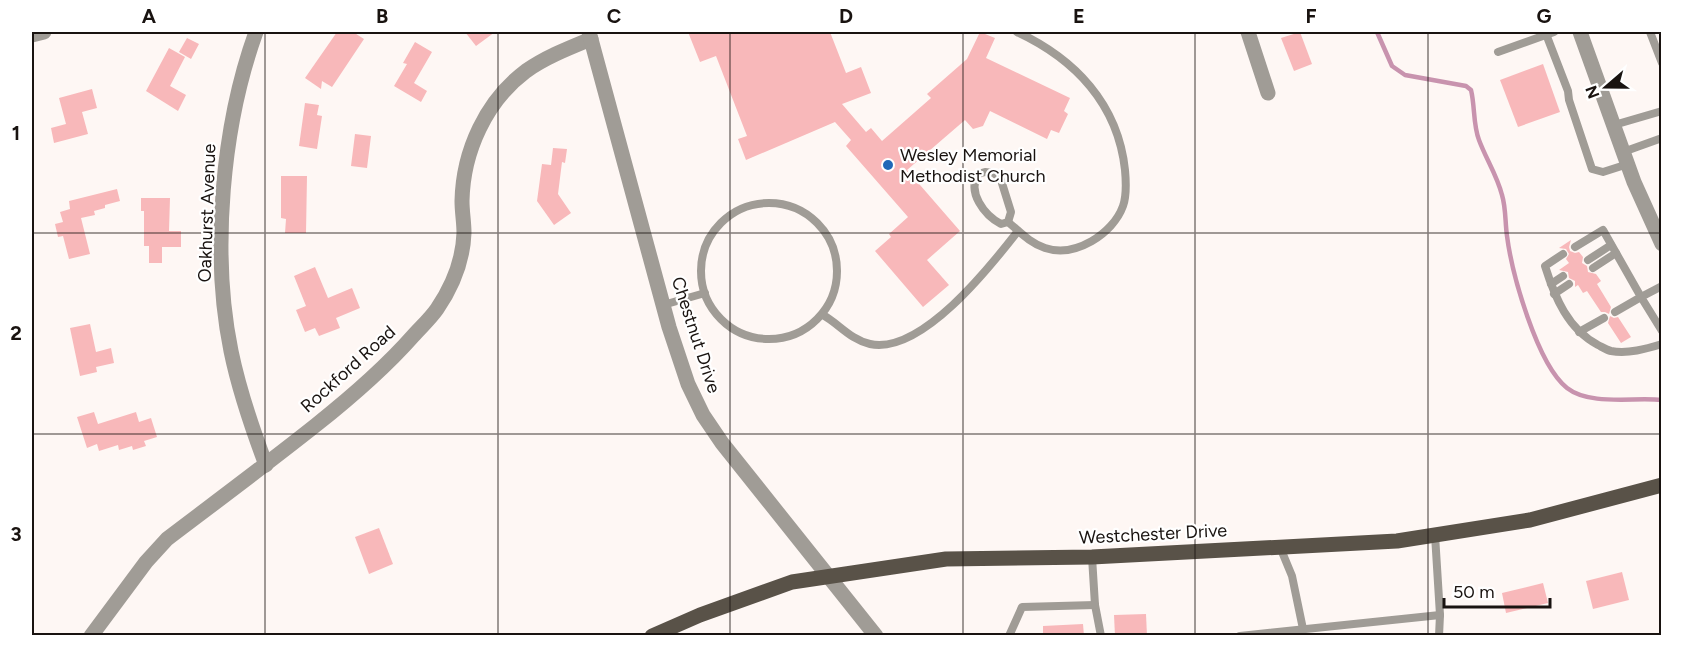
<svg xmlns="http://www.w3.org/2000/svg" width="1693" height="667" font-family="Figtree,sans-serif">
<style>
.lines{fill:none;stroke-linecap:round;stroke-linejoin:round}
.stream{stroke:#c893ae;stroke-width:4.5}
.building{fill:#f8b8ba}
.service{stroke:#a09c96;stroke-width:8}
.minor{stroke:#a09c96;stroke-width:15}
.tertiary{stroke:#a09c96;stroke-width:15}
.primary{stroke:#595248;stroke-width:15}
.grid{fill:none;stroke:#191310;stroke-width:1.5;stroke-opacity:0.55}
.poi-dot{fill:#1f68b8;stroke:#fff;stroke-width:2}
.labels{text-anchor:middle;stroke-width:4.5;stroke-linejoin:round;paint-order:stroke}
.poi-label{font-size:18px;fill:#191310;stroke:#fff;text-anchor:start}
.street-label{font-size:18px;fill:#191310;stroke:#fff}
.neatline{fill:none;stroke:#191310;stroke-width:2}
.grid-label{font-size:20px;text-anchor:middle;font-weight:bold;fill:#191310}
</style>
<rect width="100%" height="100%" fill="#fef7f4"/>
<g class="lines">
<!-- stream -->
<path class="stream" d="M1377,32L1392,66L1405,75L1466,86L1471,90C1475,106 1473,125 1479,140C1486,159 1497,175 1502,195C1506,208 1505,222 1507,236C1512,274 1537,364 1567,388C1590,406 1634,397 1662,400"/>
</g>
<!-- building -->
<g class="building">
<path d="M337,32H353L364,39L332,87L322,81L321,89L305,78Z"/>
<path d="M465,32H495L476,46Z"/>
<path d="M688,32H830L846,73L861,67L871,93L842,104L866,132L871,128L882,141L931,98L927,94L967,59L980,32L995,38L986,58L1070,98L1064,111L1068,114L1059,133L1051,130L1047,139L990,111L983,126L973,129L965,120L907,170L960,231L927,260L949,285L923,307L875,251L891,237L889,234L908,217L846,146L851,140L835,122L746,160L738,139L747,136L716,56L700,62Z"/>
<path d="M1300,32L1312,64L1294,71L1281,38Z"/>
<path d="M187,38L199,44L191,59L179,52Z"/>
<path d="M415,42L432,52L414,83L427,91L421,102L394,86L407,64L403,63Z"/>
<path d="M169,48L185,57L170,86L186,95L178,111L146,91Z"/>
<path d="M1543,64L1560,112L1518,127L1500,80Z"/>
<path d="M92,89L97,108L82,112L88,134L54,143L51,128L66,124L59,98Z"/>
<path d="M305,103L319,105L317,115L322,116L317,149L299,146Z"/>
<path d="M355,134L371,136L367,168L351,166Z"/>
<path d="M553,148L567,149L565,163L562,162L558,194L571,213L554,225L537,201L542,164L551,165Z"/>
<path d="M281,176H307L306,233H285L286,219L281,218Z"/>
<path d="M117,189L120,201L105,205V208L94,211L95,215L81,218L90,254L69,259L63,236L58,237L55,224L63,222L60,212L70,209L69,201Z"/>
<path d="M141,198H170L169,231H181V247H162V263H149V246H144V211H141Z"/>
<path d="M1571,240L1569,247L1570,251L1575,253L1579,252L1583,257L1582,263L1587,266L1588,272L1596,274L1601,281L1597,284L1611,307L1609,314L1605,312H1601L1587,291L1583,293L1578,285L1575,287V281L1569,278L1568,272L1559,270L1569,263L1566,259L1569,254L1566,249L1559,248Z"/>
<path d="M315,267L328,298L352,288L360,308L336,318L340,328L319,336L315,328L305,332L296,310L306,306L294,276Z"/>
<path d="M1610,316L1614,318L1618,317L1631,337L1621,343L1608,323Z"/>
<path d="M90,324L96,352L111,348L114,363L96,367L97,372L80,376L70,328Z"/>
<path d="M94,412L98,424L136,412L139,422L151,418L157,437L144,441L146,446L133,450L132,446L119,450L118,445L99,451L97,444L87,448L77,417Z"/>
<path d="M379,528L393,564L369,574L355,537Z"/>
<path d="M1622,572L1629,600L1593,609L1586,581Z"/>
<path d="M1543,583L1548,603L1506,613L1502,593Z"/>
<path d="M1146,614L1147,636H1115L1114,615Z"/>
<path d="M1083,624L1084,636H1043V626Z"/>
</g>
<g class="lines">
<!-- service -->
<g class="service">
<path d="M1650,32L1662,63"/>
<path d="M1546,34L1568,91L1569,100L1592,169L1603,172L1628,164"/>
<path d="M1498,52L1554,32"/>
<path d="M1614,125L1662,111"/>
<path d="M1623,152L1662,138"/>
<path d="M985,172L994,173L1001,180L1011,212L1008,222L1001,224C984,215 967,192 978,174Z"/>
<circle cx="769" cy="271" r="68"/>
<path d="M1008,222C1020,232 1030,243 1045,248C1075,258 1113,234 1123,206C1127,195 1126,181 1125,170C1118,104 1075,59 1017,32"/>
<path d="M1575,247L1603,230L1641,297L1615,312"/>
<path d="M1563,254L1545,266C1555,298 1568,329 1598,345C1602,347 1607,350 1611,351C1628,354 1646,349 1662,344"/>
<path d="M1588,260L1611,245"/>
<path d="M1593,268L1616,253"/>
<path d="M1551,284L1563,276"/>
<path d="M1662,286L1641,297L1662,331"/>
<path d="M1554,294L1569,284"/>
<path d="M663,305L705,293"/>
<path d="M823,315C839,324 851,340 870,344C921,355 990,267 1018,231"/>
<path d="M1579,332L1604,318"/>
<path d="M1435,535L1440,615L1439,636"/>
<path d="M1280,547L1292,576L1303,629"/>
<path d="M1092,557L1095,605L1101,636"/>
<path d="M1009,636L1022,607L1095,605"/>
<path d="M1240,636L1440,615"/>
</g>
<!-- minor -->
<g class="minor">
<path d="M256,32C222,126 211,253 231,351C239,390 252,428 266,465"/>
<path d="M1248,32L1268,93"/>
<path d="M32,35L44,32"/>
<path d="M91,636L146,562L167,539C217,501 267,464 316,425C350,398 383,370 413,336C421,327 430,319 437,309C452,287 463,260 464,233C464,222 462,212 462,201C463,151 486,101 526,71C546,57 569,48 591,39"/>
</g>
<!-- tertiary -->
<g class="tertiary">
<path d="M589,32L669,327L688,384L703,415L722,443L876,636"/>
<path d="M1580,32L1634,182L1662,244"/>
</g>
<!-- primary -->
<path class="primary" d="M652,636L700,615L792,582L946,559L1092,557L1397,541L1530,520L1662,485"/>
</g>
<!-- grid -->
<path class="grid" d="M265,32V636M498,32V636M730,32V636M963,32V636M1195,32V636M1428,32V636M32,233H1662M32,434H1662"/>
<!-- markers -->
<circle class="poi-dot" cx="888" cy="165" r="6"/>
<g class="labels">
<!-- poi labels -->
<g class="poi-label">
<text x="900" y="161">Wesley Memorial<tspan x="900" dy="21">Methodist Church</tspan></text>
</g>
<!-- street labels -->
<g class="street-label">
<text transform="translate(207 213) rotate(-88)" y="6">Oakhurst Avenue</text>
<text transform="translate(696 335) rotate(72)" y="6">Chestnut Drive</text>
<text transform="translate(348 369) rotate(-42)" y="6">Rockford Road</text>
<text transform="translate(1153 534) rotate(-3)" y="6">Westchester Drive</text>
</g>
</g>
<!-- border -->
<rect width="1693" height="667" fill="none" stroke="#ffffff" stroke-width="66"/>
<!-- north arrow -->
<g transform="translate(1606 87) rotate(250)" stroke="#ffffff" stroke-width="4.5" paint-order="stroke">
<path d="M0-4.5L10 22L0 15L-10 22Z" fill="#191310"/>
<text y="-9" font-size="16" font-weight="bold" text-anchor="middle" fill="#191310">N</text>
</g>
<!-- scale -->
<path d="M1444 598v9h106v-9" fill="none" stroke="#191310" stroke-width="3"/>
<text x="1453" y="598" font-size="18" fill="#191310" stroke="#ffffff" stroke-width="4.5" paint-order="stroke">50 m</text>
<rect x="33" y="33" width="1627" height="601" class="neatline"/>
<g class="grid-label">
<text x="149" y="23">A</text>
<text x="382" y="23">B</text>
<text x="614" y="23">C</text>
<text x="846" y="23">D</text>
<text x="1079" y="23">E</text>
<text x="1311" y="23">F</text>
<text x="1544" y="23">G</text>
<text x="16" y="140">1</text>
<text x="16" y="340">2</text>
<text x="16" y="541">3</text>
</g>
</svg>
